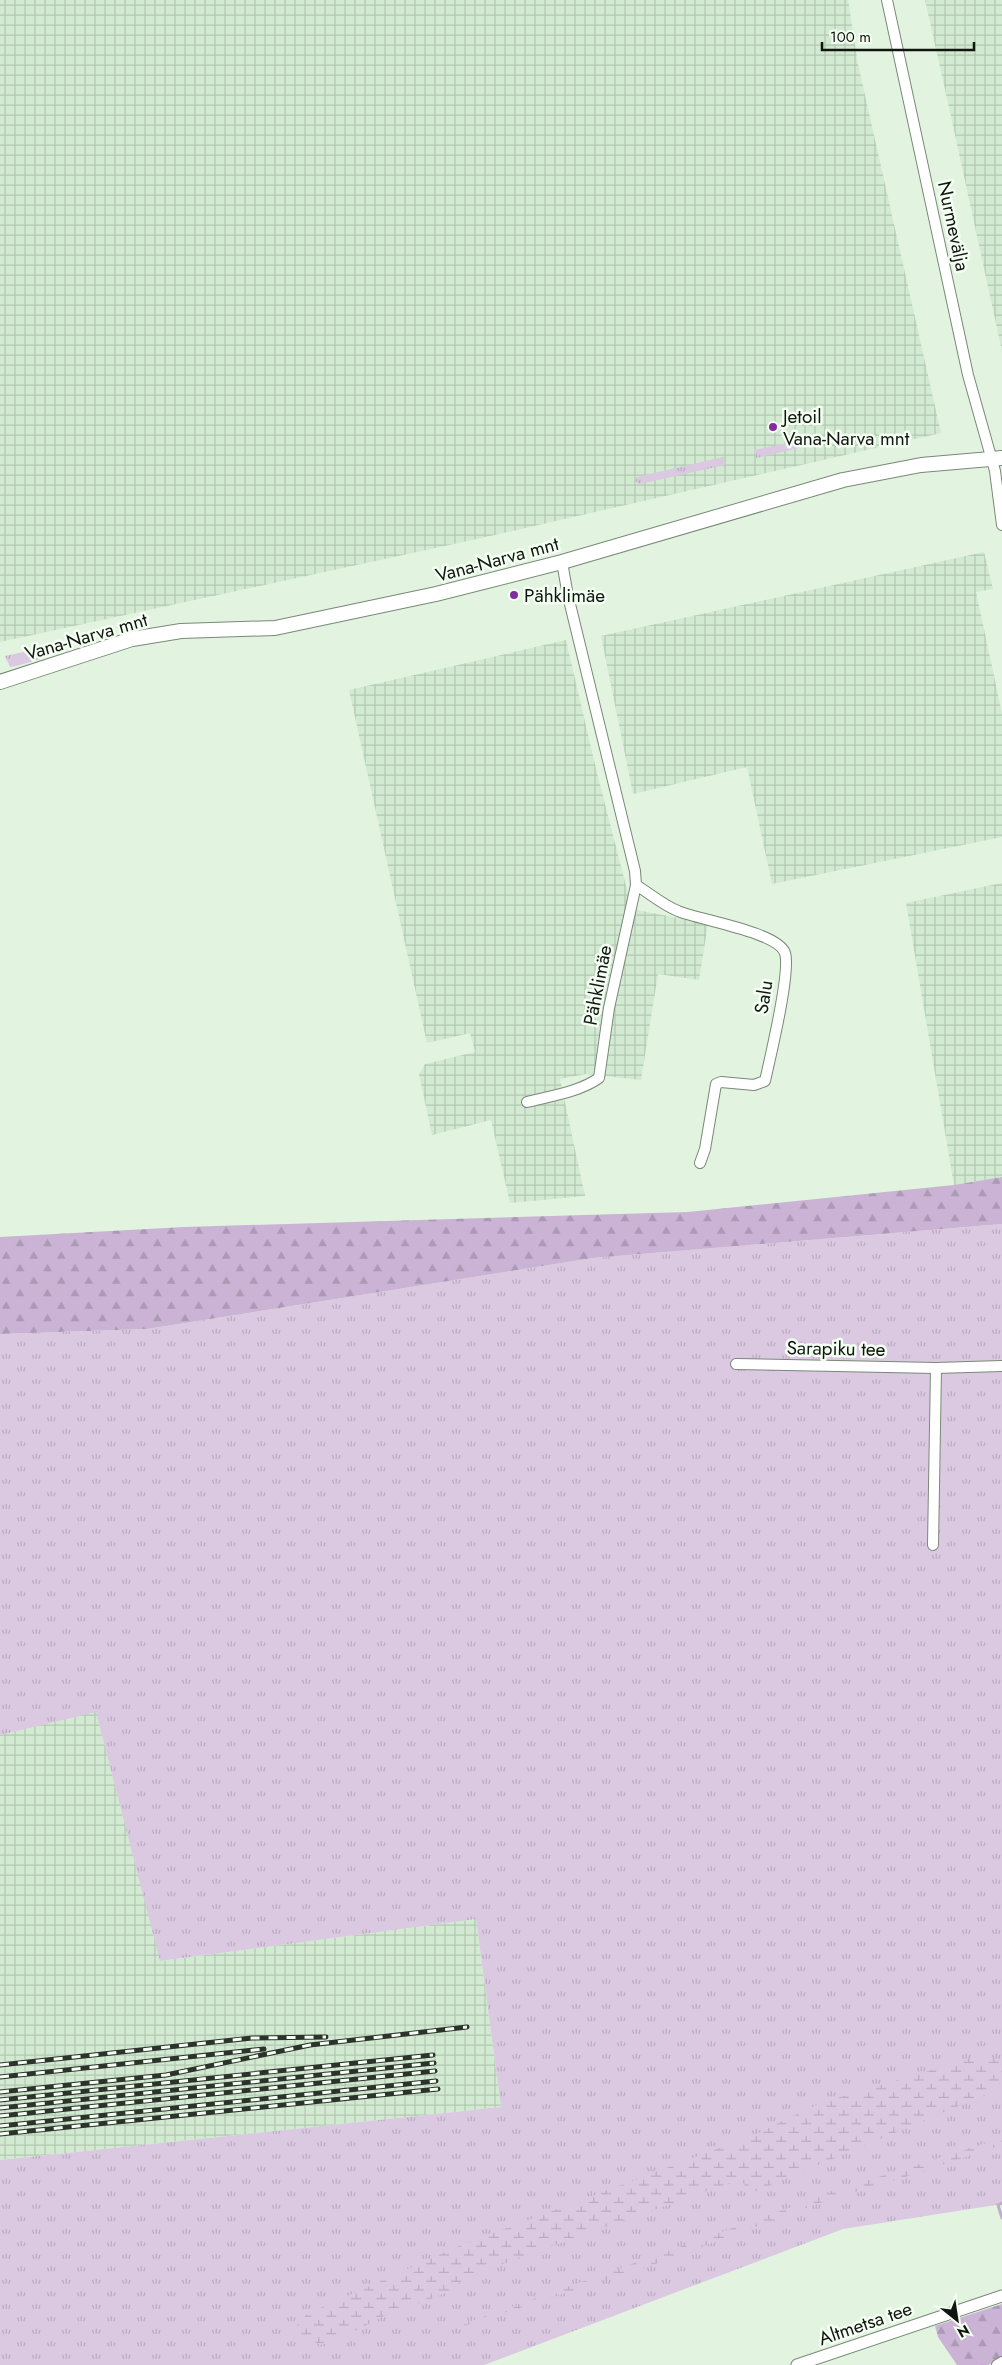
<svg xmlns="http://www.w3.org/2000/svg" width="1002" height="2365" font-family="Jost,sans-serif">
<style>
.industrial{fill:url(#industrial-grid)}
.grass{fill:url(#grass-tufts)}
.forest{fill:url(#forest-firs)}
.wetland{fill:url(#wetland-marsh)}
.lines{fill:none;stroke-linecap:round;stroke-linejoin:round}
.stream{stroke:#c2accc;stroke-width:3}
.minor-casing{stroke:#798978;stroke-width:12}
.tertiary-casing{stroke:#798978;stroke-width:13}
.secondary-casing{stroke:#798978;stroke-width:16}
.minor{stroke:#fff;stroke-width:10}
.tertiary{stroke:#fff;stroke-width:11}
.secondary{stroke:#fff;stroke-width:14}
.rail-casing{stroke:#2c332b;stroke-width:5}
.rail{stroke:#f4fef3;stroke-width:3;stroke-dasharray:9;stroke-linecap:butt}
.poi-dot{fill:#802e9d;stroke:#f4fef3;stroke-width:2}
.labels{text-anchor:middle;stroke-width:5;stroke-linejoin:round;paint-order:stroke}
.street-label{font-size:19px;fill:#10160f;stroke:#f4fef3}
.poi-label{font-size:19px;fill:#10160f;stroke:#f4fef3;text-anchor:start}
</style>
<defs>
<pattern id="industrial-grid" width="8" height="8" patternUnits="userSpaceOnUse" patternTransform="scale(1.25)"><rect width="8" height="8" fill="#d2ead1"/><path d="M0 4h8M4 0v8" fill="none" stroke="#b3c8b2"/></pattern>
<pattern id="grass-tufts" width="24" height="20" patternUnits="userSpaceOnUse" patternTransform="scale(1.25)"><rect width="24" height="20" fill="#dac9e1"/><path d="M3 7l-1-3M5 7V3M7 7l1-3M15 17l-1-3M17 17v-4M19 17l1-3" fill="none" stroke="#baacc0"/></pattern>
<pattern id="forest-firs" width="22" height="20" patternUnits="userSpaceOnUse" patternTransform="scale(1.25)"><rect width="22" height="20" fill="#cab3d4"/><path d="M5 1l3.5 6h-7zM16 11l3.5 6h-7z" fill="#ac99b5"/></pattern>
<pattern id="wetland-marsh" width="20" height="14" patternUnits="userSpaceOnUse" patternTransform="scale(1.25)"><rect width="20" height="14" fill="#dac9e1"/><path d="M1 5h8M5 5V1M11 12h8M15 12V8" fill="none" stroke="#baacc0"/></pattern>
</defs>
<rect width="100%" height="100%" fill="#e2f3e0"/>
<!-- industrial -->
<g class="industrial">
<path d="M0,0H848L858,64L941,433L477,539L0,642Z"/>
<path d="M925,0H1002V351L950,112Z"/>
<path d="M984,552L993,589L976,592L1002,713V837L772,884L747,767L633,794L601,636Z"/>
<path d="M566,640L597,773L632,909L708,924L699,980L658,974L641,1080L586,1074L560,1079L585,1196L510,1203L491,1120L432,1135L419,1074L425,1064L475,1052L470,1033L427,1043L349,690Z"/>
<path d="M1002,883V1177L954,1185L906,903Z"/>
<path d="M96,1711L161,1961L476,1919L501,2107L0,2160V1735Z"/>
</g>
<!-- grass -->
<g class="grass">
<path d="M811,438L815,440L812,445L756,458L754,450Z"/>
<path d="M723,457L725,465L640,484L635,481L637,477Z"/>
<path d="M69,642C67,652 21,666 10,667L5,656Z"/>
<path d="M1002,1224V2204L843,2229L484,2365H0V2160L501,2107L476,1919L160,1961L96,1712L0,1735V1334L147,1329L593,1258Z"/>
</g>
<!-- forest -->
<g class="forest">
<path d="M1002,1177V1224L593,1258L147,1329L0,1334V1237L184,1227L688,1212L954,1185Z"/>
<path d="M1002,2304V2357L988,2365H957L938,2337L935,2326Z"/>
</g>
<!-- wetland -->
<g class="wetland">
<path d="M976,2057L1002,2060V2081L987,2094L754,2192L748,2191L741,2179L502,2264L460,2282L446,2293L384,2316L334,2342L320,2345L307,2337L296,2341L291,2332L307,2314L459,2246L754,2135L820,2103Z"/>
<path d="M1002,2138V2145L866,2190L849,2193L847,2187Z"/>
<path d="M836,2191V2197L644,2268L454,2329L452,2328Z"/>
</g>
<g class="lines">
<!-- stream -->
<path class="stream" d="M1002,2203L998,2205L1002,2218"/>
<defs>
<g id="minor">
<path d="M887,0L968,375L995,471L1002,525"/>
<path d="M636,885C649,893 663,905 678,911C699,920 778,932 785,953C791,972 770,1058 765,1081L754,1085L721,1082L716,1084L705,1149L700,1163"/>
<path d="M527,1102C551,1096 579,1092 599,1078L609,1008L636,885L635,871L568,596L562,562"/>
<path d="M736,1364L936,1368L1002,1366"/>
<path d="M933,1545L936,1368"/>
<path d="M997,2365L1002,2362"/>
</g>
<path id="tertiary" d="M797,2365L1002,2296"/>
<path id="secondary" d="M0,682L132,639L181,631L275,628L436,594L562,562L843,480L921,465L1002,458"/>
</defs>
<!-- minor casing -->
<use href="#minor" class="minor-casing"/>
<!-- tertiary casing -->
<use href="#tertiary" class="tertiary-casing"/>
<!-- secondary casing -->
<use href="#secondary" class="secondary-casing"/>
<!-- minor -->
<use href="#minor" class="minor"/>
<!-- tertiary -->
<use href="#tertiary" class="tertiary"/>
<!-- secondary -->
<use href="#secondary" class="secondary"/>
<defs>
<g id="rail">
<path d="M0,2065L252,2038L326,2037"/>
<path d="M0,2077L264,2049"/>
<path d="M0,2092L166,2075L310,2045L467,2027"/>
<path d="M0,2100L433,2055"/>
<path d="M0,2108L434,2063"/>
<path d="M0,2116L435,2071"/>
<path d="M0,2126L436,2081"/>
<path d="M0,2134L438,2089"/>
</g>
</defs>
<!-- rail casing -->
<use href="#rail" class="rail-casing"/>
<!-- rail -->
<use href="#rail" class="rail"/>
</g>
<!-- markers -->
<g class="poi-dot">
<circle cx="773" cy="427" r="5"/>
<circle cx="514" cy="595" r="5"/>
</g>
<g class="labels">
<!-- street labels -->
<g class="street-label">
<text transform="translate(954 226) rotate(78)" y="7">Nurmevälja</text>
<text transform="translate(497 559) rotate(-15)" y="7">Vana-Narva mnt</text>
<text transform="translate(86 636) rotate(-16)" y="7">Vana-Narva mnt</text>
<text transform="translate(597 985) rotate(-79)" y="7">Pähklimäe</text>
<text transform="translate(763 997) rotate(-81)" y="7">Salu</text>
<text transform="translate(836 1348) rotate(1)" y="7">Sarapiku tee</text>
<text transform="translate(865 2323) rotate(-19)" y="7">Altmetsa tee</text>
</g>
<!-- poi labels -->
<g class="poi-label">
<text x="783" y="423">Jetoil<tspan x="783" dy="22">Vana-Narva mnt</tspan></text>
<text x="524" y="602">Pähklimäe</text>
</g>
</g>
<!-- north arrow -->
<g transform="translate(957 2320) rotate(150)" stroke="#f4fef3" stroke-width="4" paint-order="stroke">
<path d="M0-4L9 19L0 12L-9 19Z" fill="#10160f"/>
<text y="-8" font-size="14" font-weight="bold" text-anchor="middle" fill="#10160f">N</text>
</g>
<!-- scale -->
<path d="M822 42v8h152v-8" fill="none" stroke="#10160f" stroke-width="2.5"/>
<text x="830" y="42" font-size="15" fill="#10160f" stroke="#f4fef3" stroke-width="4" paint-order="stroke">100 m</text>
</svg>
